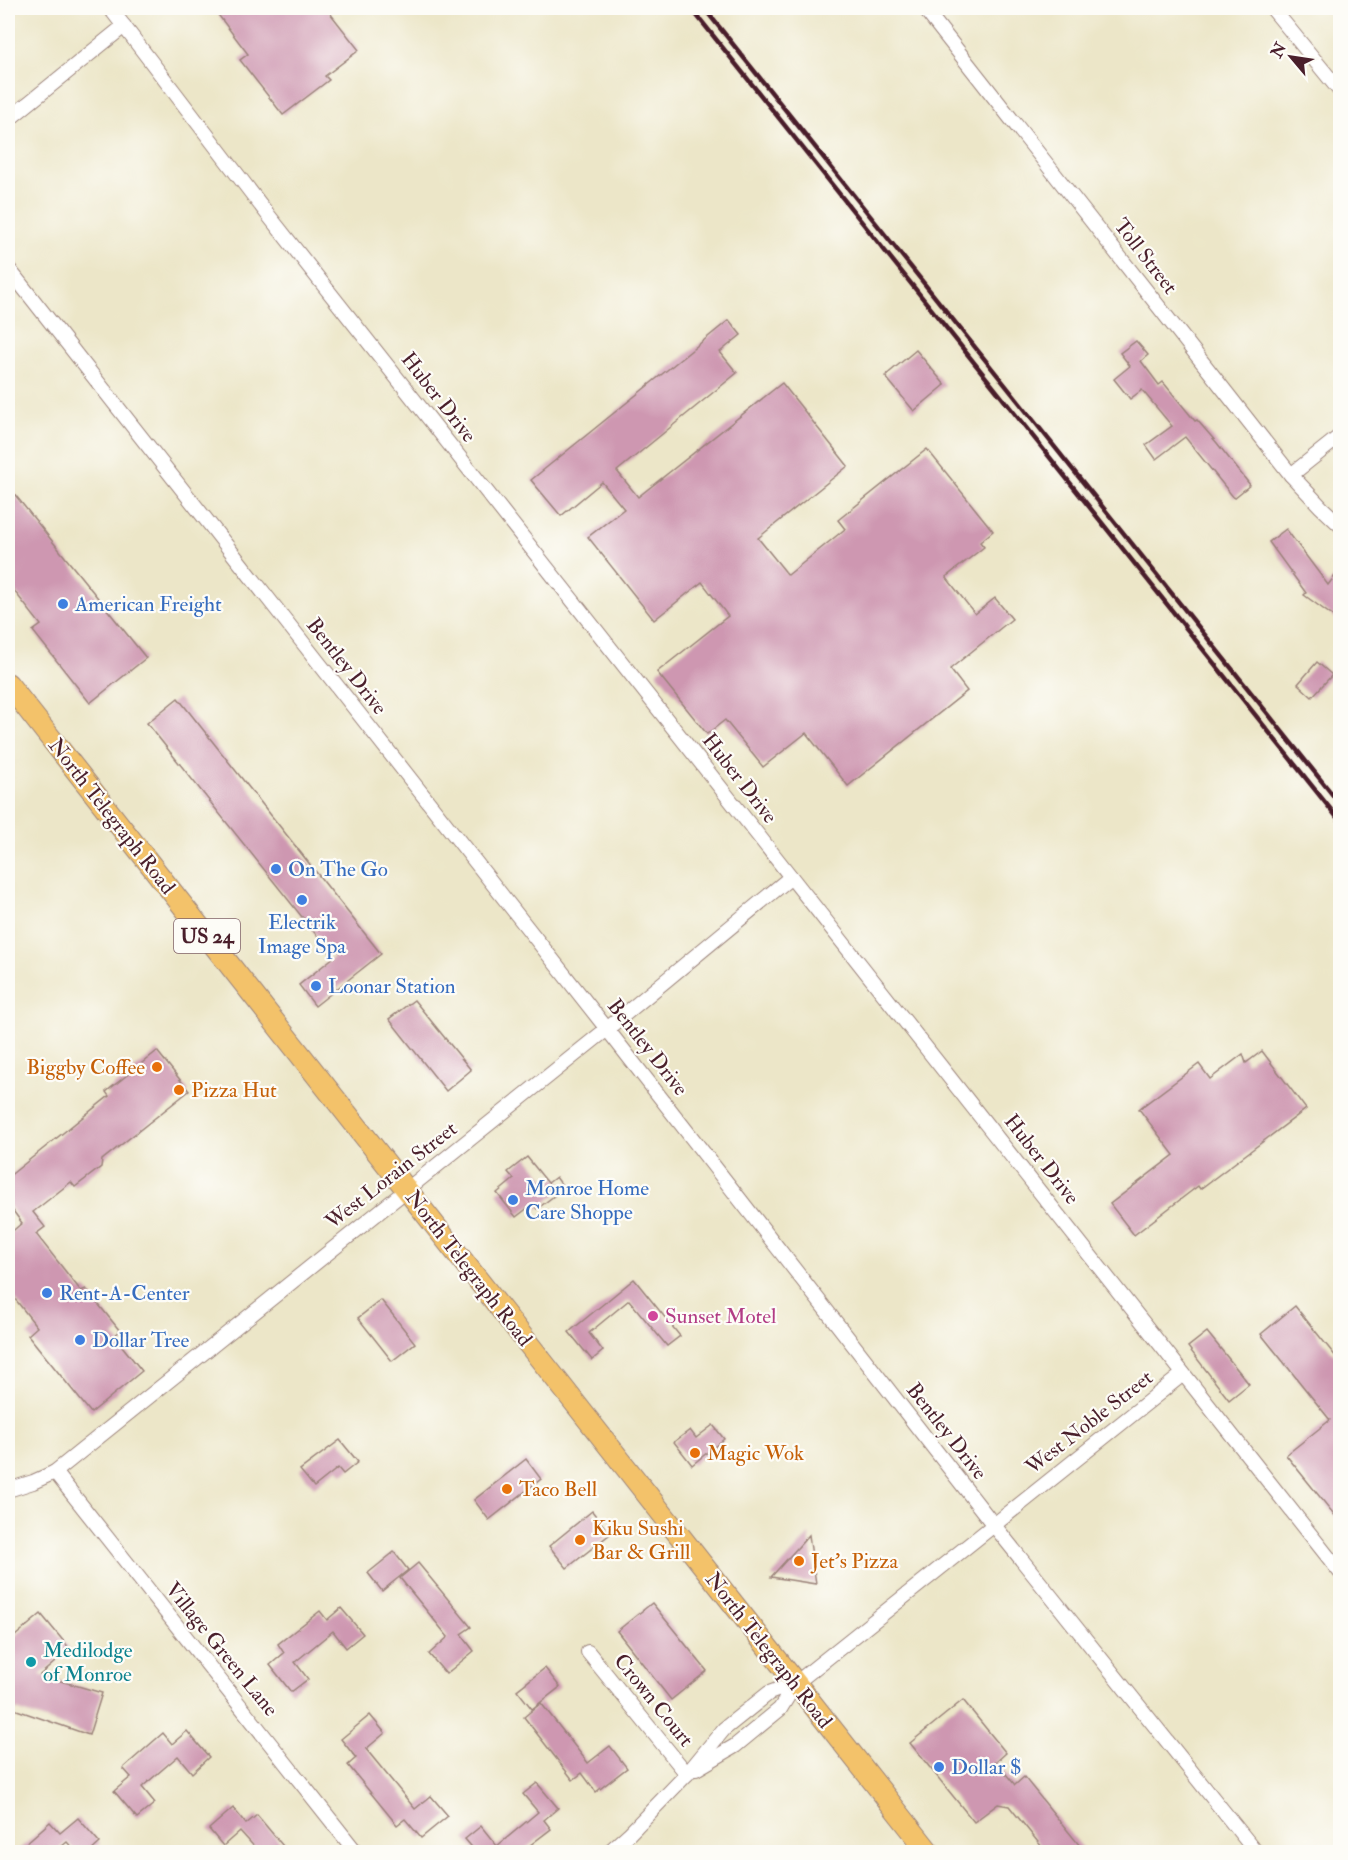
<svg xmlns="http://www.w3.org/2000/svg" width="1348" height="1860" font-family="'IM FELL Double Pica',serif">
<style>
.building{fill:#ce97b1}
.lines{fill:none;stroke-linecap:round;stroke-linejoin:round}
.minor-casing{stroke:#9b827a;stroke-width:16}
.primary-casing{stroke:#9b827a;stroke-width:23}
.minor{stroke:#fff;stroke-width:14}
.primary{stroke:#f3c26a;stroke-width:21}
.rail{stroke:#4a1f2b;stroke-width:4.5}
.shop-dot{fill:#3f7fe0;stroke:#fdfcf7;stroke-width:2}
.food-dot{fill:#e8710a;stroke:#fdfcf7;stroke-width:2}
.hotel-dot{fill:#d1479c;stroke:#fdfcf7;stroke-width:2}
.culture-dot{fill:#0f9aa8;stroke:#fdfcf7;stroke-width:2}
.labels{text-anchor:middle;stroke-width:4.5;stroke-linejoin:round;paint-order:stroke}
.shield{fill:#fdfcf7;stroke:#806168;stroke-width:1.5}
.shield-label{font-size:20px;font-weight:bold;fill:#4a1f2b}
.street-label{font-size:21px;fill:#4a1f2b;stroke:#fdfcf7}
.shop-label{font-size:21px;fill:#366cbe;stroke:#fdfcf7;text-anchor:start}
.food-label{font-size:21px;fill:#c56008;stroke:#fdfcf7;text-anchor:start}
.hotel-label{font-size:21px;fill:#b23c85;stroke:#fdfcf7;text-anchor:start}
.culture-label{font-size:21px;fill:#0d838f;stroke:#fdfcf7;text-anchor:start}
</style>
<rect width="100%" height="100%" fill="#fdfcf7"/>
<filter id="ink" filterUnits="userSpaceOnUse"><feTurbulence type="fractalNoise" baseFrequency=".0167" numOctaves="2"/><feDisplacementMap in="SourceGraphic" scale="12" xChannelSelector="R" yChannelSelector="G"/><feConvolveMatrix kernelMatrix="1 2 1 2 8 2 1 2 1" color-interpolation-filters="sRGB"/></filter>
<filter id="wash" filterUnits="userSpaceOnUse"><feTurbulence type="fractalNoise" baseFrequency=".008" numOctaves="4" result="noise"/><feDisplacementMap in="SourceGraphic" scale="24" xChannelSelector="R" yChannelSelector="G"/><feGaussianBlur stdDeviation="1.35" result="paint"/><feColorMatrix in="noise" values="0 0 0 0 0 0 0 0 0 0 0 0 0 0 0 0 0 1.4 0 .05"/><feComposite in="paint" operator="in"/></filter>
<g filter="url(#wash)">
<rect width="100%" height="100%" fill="#ece6c8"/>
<g id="blocks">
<!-- building -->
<g class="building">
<path d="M213,8H326L359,50L325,76L329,80L283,115L240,60L248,54Z"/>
<path d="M729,320L741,335L720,352L737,373L617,471L638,497L782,383L848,466L758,538L788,575L845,529L838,520L927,449L993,531L980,542L984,547L946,577L975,614L995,598L1012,619L950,669L967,691L848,786L806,733L763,767L725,720L707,734L657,672L728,616L702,582L654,620L588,537L624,509L602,482L561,516L531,480Z"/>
<path d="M1136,341L1148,355L1141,361L1159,385L1163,382L1195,421L1197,420L1217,443L1250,485L1234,498L1185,437L1156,459L1146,445L1172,426L1142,390L1130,399L1114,379L1130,366L1120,353Z"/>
<path d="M916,350L945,385L914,411L885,376Z"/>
<path d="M8,486L146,658L90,703L33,631L41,625L8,583Z"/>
<path d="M1286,529L1328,585L1341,568V622L1304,595L1306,593L1269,542Z"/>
<path d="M1317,662L1332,675L1312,697L1298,684Z"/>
<path d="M178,698L381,954L315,1006L299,985L334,957L147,723Z"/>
<path d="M414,1000L471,1070L446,1091L389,1019Z"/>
<path d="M157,1051L189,1091L102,1160L101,1167L75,1187L71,1182L33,1212L45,1227L36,1234L81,1291L86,1289L120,1331L114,1336L142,1371L91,1413L28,1335L37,1327L8,1290V1235L22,1223L8,1204V1177L109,1096L106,1092Z"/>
<path d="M1262,1051L1306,1109L1200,1189L1198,1186L1134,1235L1110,1204L1174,1155L1139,1109L1199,1064L1210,1079L1243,1054L1246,1063Z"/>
<path d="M527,1157L548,1183L556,1177L564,1188L537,1209L533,1204L516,1217L497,1193L514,1179L508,1172Z"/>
<path d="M634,1279L680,1336L667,1346L629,1300L589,1333L603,1351L592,1360L569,1332Z"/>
<path d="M381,1300L415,1343L392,1361L358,1318Z"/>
<path d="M1295,1306L1341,1363V1523L1286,1455L1330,1420L1261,1334Z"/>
<path d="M1207,1332L1249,1384L1229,1400L1188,1347Z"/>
<path d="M713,1425L724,1439L692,1465L674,1442L690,1430L696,1438Z"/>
<path d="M340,1440L358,1462L343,1474L338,1468L314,1487L300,1470Z"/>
<path d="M526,1459L541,1479L489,1520L474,1500Z"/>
<path d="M592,1511L610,1534L567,1568L549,1546Z"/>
<path d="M809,1535L816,1584L771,1577Z"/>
<path d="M394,1552L408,1570L382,1591L368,1573Z"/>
<path d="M418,1563L471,1627L461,1634L474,1651L446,1674L429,1654L448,1637L400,1578Z"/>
<path d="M652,1603L707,1671L671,1700L617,1631Z"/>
<path d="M341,1608L363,1634L346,1648L333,1631L295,1662L308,1679L291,1692L270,1665L284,1653L278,1644L320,1611L327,1620Z"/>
<path d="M41,1614L70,1649L40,1675L102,1693L89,1735L8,1707V1642Z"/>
<path d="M545,1668L560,1687L532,1709L517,1690Z"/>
<path d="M963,1700L1006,1753L996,1762L1015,1785L1024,1777L1085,1852H1046L1009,1806L998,1804L974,1822L910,1743Z"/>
<path d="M541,1703L588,1763L610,1746L627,1768L596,1792L582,1773L573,1780L524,1717Z"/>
<path d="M370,1715L385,1733L366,1749L415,1809L431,1796L448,1816L421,1838L405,1819L397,1825L348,1765L356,1758L341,1739Z"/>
<path d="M187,1731L209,1757L192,1773L178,1756L142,1787L155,1803L137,1818L114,1791L131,1777L123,1768L163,1733L172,1744Z"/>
<path d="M537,1783L558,1808L544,1820L551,1829L521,1852H476L465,1839L481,1826L497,1846L538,1812L523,1794Z"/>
<path d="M233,1808L246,1824L257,1815L288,1852H259L240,1831L223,1846L209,1829Z"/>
<path d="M78,1818L100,1843L90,1852H76L67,1842L55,1852H16L50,1822L60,1833Z"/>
</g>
</g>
</g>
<g filter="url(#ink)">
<use href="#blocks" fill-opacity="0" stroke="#9b827a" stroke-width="1.5"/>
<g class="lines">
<defs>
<g id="minor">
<path d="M110,8L269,216L1340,1572"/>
<path d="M924,8L1291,475L1321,507L1340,525"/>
<path d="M1272,8L1340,91"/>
<path d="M8,120L124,26"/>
<path d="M8,268L607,1029L993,1524L1256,1852"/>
<path d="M1291,475L1340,436"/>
<path d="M55,1472L356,1852"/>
<path d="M8,1490L33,1482L55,1472L607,1029L791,877"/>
<path d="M588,1652L687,1774"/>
<path d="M696,1769L735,1746L780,1709L796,1683"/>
<path d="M609,1852L629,1834L687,1774L724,1729L769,1693L796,1683L1183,1374"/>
</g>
<path id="primary" d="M8,684L929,1852"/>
</defs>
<!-- minor casing -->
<use href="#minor" class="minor-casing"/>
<!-- primary casing -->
<use href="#primary" class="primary-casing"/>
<!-- minor -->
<use href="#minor" class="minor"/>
<!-- primary -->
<use href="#primary" class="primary"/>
<!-- rail -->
<g class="rail">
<path d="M691,8L1340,821"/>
<path d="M704,8L1340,804"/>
</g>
</g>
</g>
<!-- markers -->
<g class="shop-dot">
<circle cx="63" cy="604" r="6"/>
<circle cx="276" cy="869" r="6"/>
<circle cx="302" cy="900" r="6"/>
<circle cx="316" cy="986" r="6"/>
<circle cx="513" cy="1200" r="6"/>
<circle cx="47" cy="1293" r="6"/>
<circle cx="80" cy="1340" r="6"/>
<circle cx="939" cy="1767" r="6"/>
</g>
<g class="food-dot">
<circle cx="157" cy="1067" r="6"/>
<circle cx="179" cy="1090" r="6"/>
<circle cx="695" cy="1453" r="6"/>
<circle cx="507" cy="1489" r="6"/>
<circle cx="580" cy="1540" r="6"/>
<circle cx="799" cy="1561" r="6"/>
</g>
<circle class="hotel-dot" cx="653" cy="1316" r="6"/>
<circle class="culture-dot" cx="31" cy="1662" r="6"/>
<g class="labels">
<!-- shield labels -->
<rect class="shield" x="174" y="919" width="66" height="34" rx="4.5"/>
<g class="shield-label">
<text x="207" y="943">US 24</text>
</g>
<!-- street labels -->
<g class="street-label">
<text transform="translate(1146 256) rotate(52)" y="7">Toll Street</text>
<text transform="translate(439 397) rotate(52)" y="7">Huber Drive</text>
<text transform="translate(347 666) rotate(52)" y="7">Bentley Drive</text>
<text transform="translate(740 778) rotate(52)" y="7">Huber Drive</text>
<text transform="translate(112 816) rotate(52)" y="7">North Telegraph Road</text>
<text transform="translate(648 1047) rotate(52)" y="7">Bentley Drive</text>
<text transform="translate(1042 1159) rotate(52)" y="7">Huber Drive</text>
<text transform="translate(391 1175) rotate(-38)" y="7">West Lorain Street</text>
<text transform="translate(469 1268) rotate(52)" y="7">North Telegraph Road</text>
<text transform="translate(1089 1422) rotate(-38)" y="7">West Noble Street</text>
<text transform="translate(947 1431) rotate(52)" y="7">Bentley Drive</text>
<text transform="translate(222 1649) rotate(51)" y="7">Village Green Lane</text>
<text transform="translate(769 1650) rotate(52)" y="7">North Telegraph Road</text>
<text transform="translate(654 1700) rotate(51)" y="7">Crown Court</text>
</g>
<!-- shop labels -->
<g class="shop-label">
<text x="75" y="611">American Freight</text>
<text x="288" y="876">On The Go</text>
<text x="302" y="929" text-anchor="middle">Electrik<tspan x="302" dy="24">Image Spa</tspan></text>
<text x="328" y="993">Loonar Station</text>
<text x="525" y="1195">Monroe Home<tspan x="525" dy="24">Care Shoppe</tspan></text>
<text x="59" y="1300">Rent-A-Center</text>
<text x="92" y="1347">Dollar Tree</text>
<text x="951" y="1774">Dollar $</text>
</g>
<!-- food labels -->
<g class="food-label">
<text x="145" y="1074" text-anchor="end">Biggby Coffee</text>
<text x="191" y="1097">Pizza Hut</text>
<text x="707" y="1460">Magic Wok</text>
<text x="519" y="1496">Taco Bell</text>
<text x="592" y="1535">Kiku Sushi<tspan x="592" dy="24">Bar &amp; Grill</tspan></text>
<text x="811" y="1568">Jet's Pizza</text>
</g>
<!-- hotel labels -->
<g class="hotel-label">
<text x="665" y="1323">Sunset Motel</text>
</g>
<!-- culture labels -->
<g class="culture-label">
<text x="43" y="1657">Medilodge<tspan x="43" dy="24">of Monroe</tspan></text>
</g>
</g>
<!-- margin -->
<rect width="1348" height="1860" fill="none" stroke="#fdfcf7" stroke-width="30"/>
<!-- north arrow -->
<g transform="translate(1291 57) rotate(299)" stroke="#fdfcf7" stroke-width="4.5" paint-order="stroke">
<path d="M0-4.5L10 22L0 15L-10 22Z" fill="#4a1f2b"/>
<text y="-9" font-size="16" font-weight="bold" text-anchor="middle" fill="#4a1f2b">N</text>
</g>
</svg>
